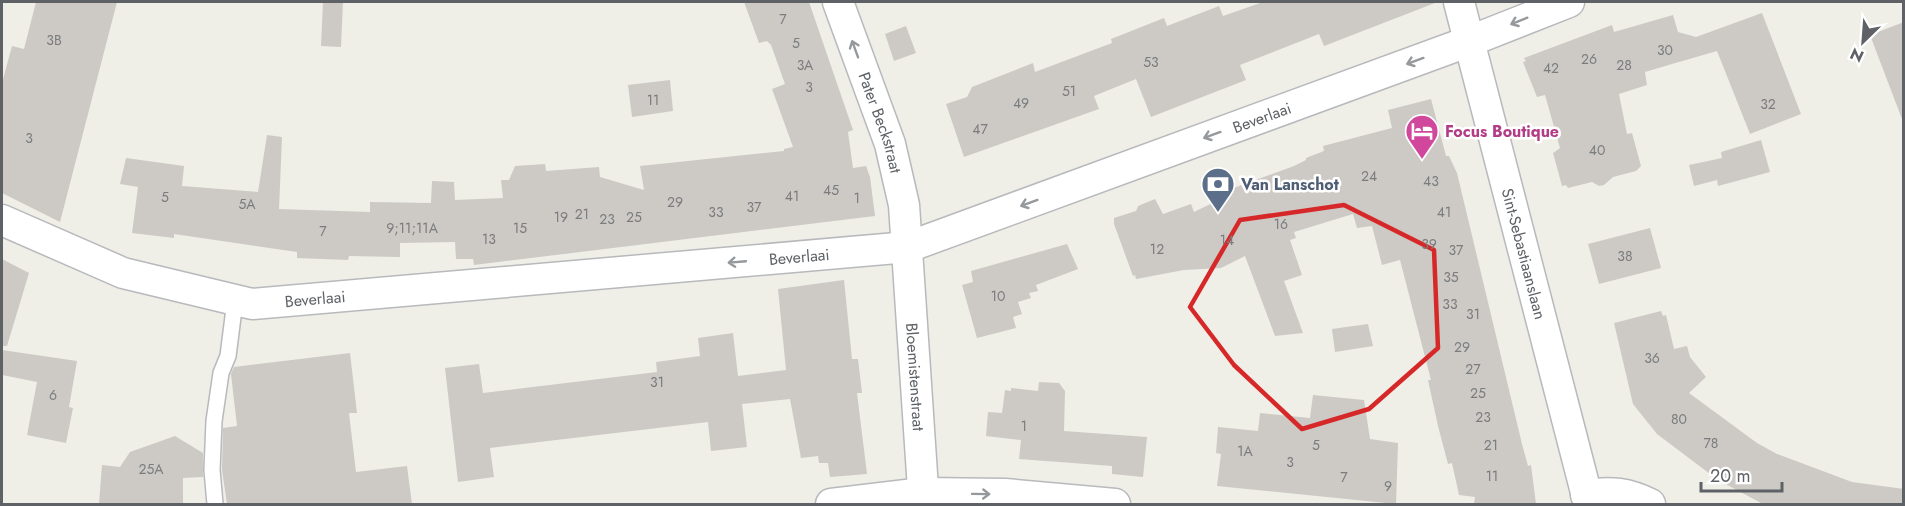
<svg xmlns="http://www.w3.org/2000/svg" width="1905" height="506" font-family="Jost,sans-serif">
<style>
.building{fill:#cdcac6}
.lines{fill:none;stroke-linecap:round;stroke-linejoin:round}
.service-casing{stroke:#b7b9bc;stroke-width:18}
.minor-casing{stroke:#b7b9bc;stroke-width:33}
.service{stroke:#fff;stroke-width:15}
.minor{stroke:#fff;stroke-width:30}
.oneway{stroke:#96999c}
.marked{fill:none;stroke:#d62828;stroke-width:4.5;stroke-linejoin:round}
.labels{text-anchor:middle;stroke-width:5;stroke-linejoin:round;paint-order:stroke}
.number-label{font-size:14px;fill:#7a7c7e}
.street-label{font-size:16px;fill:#5e6266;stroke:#fff}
.hotel-label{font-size:16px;font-weight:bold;fill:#b23c85;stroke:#fff;text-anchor:start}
.service-label{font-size:16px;font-weight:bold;fill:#4e5e75;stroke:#fff;text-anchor:start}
</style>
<rect width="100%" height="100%" fill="#efeee7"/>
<!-- building -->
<g class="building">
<path d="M36,2H117L60,222L2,193V83L12,46L24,49Z"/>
<path d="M323,2H343L341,47L321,46Z"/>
<path d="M744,2H809L853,130L848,132L853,168L866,166L870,177L875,216L474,265L473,259H456L455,242L400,243V257L349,256L348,260L297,258V252L174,234V238L132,233L138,187L120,184L126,158L184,166L182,186L258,192L267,135L282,137L279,209L370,212V202L431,203L432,181L454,182L455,200L503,198L501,180H509L515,166L545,164L546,171L599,167L600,177L644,190L640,166L784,151V149L793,147L772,89L785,84L771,45L767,41L759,43Z"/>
<path d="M1263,2L1435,3L1324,46L1319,34L1240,65L1246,80L1151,117L1136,79L1094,96L1099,109L964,157L946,104L967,97L972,87L1033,63L1035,72L1112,43L1111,39L1164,18L1167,26L1219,6L1223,16Z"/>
<path d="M1762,13L1801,114L1750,134L1717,51L1672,64L1645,72L1647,85L1619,94L1627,134L1632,133L1641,166L1636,171L1613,177L1604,185L1599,186L1592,182L1568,188L1566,185L1562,186L1553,153L1560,148L1545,95L1537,97L1523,62L1526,61L1524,58L1612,25L1614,32L1673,15L1678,32L1696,37Z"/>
<path d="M1904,22V119H1902L1870,35Z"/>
<path d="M906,26L916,53L894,61L885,34Z"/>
<path d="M670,80L673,111L632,117L628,85Z"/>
<path d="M1431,99L1446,156H1449L1457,173L1522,444L1528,466L1531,465L1536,504H1474L1475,497L1459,495L1452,463L1448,464L1438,426L1428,380H1431L1400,260L1382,265L1372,226L1357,228L1353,214L1294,232L1296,238L1290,240L1302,275L1284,281L1303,333L1275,336L1245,256L1221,268L1184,270L1136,279L1135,275L1133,276L1114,224V218L1136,211L1138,206L1155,199L1163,214L1191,204L1194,212L1233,193L1231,189L1294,166L1306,160V158L1324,151L1323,146L1392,128L1388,110Z"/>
<path d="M1761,140L1770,172L1718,186L1717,180L1694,186L1689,165L1722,158L1721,152Z"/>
<path d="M1650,228L1661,268L1599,284L1588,244Z"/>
<path d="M1067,244L1078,269L1036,285L1038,291L1029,293L1031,298L1018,302L1022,314L1013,317L1016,328L977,338L962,285L973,282L971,271Z"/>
<path d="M2,259L29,273L7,346H2Z"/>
<path d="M844,280L852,359H858L862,393H857L867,474L830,477L828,463H819L818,456L801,458L790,399L742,404L747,447L711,451L708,422L490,448L494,477L458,482L445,368L479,364L483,393L657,372L656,362L700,356L698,338L733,333L738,376L786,370L778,289Z"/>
<path d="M1661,311L1663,316L1666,315L1674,349L1687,346L1690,357L1706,377L1689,393L1757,443L1777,454L1852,482L1904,489V504H1763L1718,480L1657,434L1633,404L1614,323Z"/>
<path d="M1368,324L1373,346L1335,352L1332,329Z"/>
<path d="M2,350L77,361L69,407L73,408L66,443L27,435L37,382L2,375Z"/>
<path d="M350,353L357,413H349L356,472L407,466L412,504H227L222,470L223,428L237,426L231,374L234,367Z"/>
<path d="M1039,382L1059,383L1065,391L1064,431L1147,437L1143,477L1112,474V466L1019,459L1021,440L986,436L988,412L1002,413L1005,390L1011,391V388L1038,391Z"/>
<path d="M1313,395L1364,400L1370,439L1398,443L1396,504L1217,486L1221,454L1216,453L1218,427L1258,431L1260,413L1310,418Z"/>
<path d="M175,436L203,453V477L183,478V504H99L102,465L120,467L130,452Z"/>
</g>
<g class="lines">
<defs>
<path id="service" d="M215,504L212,470L214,421L221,373L228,356L235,301"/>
<g id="minor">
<path id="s1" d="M838,2L890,144L904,205L924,504"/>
<path id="s2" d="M1459,2L1589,504"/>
<path id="s3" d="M2,220L123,273L252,304L908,247L1470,41L1569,2"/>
<path d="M1586,495C1611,491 1628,493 1650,504"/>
<path d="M831,504L923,493L1005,494L1115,504"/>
</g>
</defs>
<!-- service casing -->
<use href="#service" class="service-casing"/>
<!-- minor casing -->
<use href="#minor" class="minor-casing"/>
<!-- service -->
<use href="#service" class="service"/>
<!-- minor -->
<use href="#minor" class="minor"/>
</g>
<!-- one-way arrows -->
<defs><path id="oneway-shaft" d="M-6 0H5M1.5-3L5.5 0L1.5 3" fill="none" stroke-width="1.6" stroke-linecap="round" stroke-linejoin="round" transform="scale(1.5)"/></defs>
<g class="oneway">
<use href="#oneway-shaft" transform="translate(1519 21) rotate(158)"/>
<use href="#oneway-shaft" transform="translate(855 49) rotate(-110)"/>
<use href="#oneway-shaft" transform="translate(1415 61) rotate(160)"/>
<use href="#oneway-shaft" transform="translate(1212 135) rotate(160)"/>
<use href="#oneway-shaft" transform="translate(1029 203) rotate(160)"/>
<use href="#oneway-shaft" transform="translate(737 262) rotate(175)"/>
<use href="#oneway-shaft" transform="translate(981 494) rotate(1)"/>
</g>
<!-- marked area -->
<path class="marked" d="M1344,205L1434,250L1438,348L1369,409L1302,429L1234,365L1190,307L1240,220Z"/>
<!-- icons -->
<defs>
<symbol id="hotel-pin" viewBox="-11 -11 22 30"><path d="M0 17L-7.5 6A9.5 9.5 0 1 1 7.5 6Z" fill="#d1479c" stroke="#fff"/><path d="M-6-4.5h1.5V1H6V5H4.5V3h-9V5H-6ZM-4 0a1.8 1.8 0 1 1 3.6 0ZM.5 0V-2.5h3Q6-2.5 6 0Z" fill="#fff"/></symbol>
<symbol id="bank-pin" viewBox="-11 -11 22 30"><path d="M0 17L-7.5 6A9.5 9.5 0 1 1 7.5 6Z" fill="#5c6f8a" stroke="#fff"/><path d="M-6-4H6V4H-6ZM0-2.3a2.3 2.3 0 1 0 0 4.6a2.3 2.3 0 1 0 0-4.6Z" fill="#fff"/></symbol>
</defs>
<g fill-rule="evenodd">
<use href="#hotel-pin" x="1403" y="112" width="38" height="52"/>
<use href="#bank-pin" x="1199" y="165" width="38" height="52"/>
</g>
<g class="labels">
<!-- number labels -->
<g class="number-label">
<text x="783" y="24">7</text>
<text x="54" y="45">3B</text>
<text x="796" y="48">5</text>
<text x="1665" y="55">30</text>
<text x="1589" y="64">26</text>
<text x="1151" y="67">53</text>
<text x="805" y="70">3A</text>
<text x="1624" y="70">28</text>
<text x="1551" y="73">42</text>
<text x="809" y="92">3</text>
<text x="1069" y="96">51</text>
<text x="653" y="105">11</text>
<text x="1021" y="108">49</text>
<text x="1768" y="109">32</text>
<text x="980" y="134">47</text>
<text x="29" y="143">3</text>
<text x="1597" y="155">40</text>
<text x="1369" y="181">24</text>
<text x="1431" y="186">43</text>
<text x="831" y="195">45</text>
<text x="792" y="201">41</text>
<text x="165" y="202">5</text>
<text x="857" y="203">1</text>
<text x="675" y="207">29</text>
<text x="247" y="209">5A</text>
<text x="754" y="212">37</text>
<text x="716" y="217">33</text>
<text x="1444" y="217">41</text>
<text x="582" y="219">21</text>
<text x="561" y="222">19</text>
<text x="634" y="222">25</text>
<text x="607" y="224">23</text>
<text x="1281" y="229">16</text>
<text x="412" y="233">9;11;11A</text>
<text x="520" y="233">15</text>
<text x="323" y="236">7</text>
<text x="489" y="244">13</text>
<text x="1227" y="245">14</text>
<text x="1429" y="249">39</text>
<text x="1157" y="254">12</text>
<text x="1456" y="255">37</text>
<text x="1625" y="261">38</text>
<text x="1451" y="282">35</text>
<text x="998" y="301">10</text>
<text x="1450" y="309">33</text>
<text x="1473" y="319">31</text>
<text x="1462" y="352">29</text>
<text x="1652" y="363">36</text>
<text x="1473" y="374">27</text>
<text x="657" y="387">31</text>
<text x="1478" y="398">25</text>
<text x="53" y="400">6</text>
<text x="1483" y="422">23</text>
<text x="1679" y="424">80</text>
<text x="1024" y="431">1</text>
<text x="1711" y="448">78</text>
<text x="1316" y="450">5</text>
<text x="1491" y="450">21</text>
<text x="1245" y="456">1A</text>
<text x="1290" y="467">3</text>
<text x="151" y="474">25A</text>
<text x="1492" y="481">11</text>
<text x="1344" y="482">7</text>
<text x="1388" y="491">9</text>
</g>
<!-- street labels -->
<g class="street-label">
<text dy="6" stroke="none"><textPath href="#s3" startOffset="1300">Beverlaai</textPath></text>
<text dy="6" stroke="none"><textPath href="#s1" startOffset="128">Pater Beckstraat</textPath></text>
<text dy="6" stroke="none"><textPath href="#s2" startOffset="260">Sint-Sebastiaanslaan</textPath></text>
<text dy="6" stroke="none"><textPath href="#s3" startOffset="814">Beverlaai</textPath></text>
<text dy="6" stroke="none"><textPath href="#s3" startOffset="328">Beverlaai</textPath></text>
<text dy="6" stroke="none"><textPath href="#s1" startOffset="386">Bloemistenstraat</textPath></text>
</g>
<!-- hotel labels -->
<g class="hotel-label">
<text x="1445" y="137">Focus Boutique</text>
</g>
<!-- service labels -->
<g class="service-label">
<text x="1241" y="190">Van Lanschot</text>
</g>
</g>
<!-- border -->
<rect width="1905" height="506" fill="none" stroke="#5e6266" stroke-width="6"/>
<!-- north arrow -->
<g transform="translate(1863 42) rotate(205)" stroke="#ffffff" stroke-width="4.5" paint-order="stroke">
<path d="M0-4.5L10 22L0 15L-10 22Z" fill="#5e6266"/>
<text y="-9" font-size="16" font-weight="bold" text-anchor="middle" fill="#5e6266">N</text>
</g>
<!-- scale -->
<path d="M1701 482v9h81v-9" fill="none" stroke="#5e6266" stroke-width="3"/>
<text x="1710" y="482" font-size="18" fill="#5e6266" stroke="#ffffff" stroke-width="4.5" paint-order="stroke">20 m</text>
</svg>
